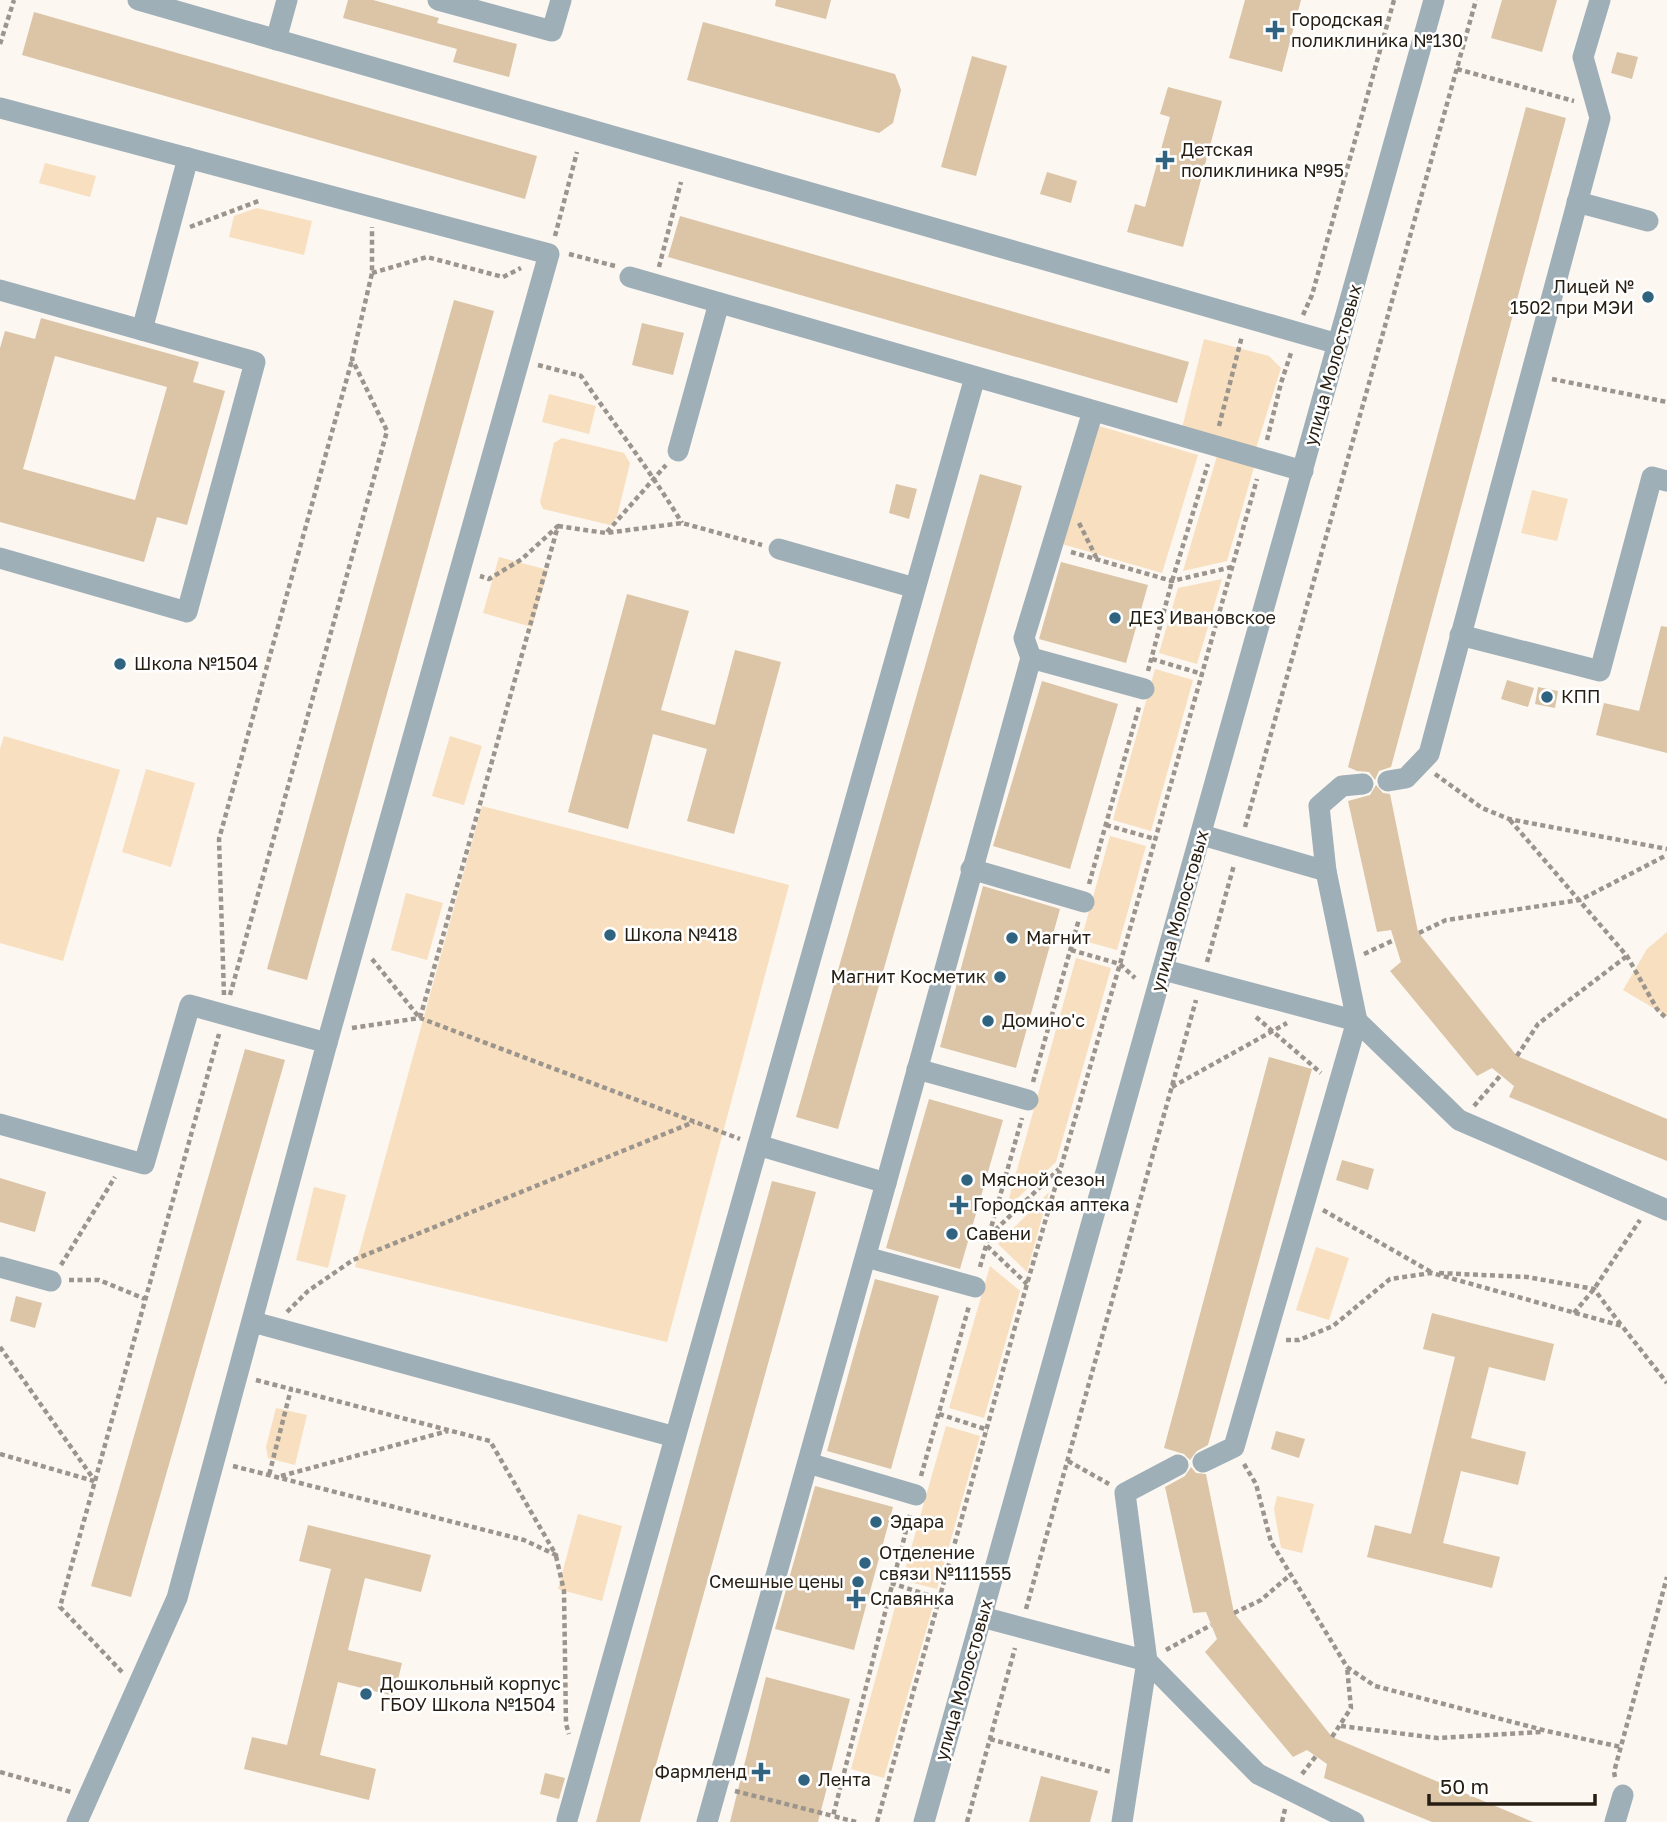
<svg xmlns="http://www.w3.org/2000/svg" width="1667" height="1822" font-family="'Golos Text',sans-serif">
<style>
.green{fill:#f7dfbf}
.building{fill:#dbc5a6;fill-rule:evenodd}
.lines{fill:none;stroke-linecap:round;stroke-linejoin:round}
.path{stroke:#9c958d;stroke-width:4.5;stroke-dasharray:5 3.5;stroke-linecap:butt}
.minor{stroke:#9fafb8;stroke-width:21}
.poi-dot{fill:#2f6380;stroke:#fff;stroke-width:2.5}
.labels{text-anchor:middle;stroke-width:5;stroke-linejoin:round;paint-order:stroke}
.poi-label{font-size:18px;fill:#261e12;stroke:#fff;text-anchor:start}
.street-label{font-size:18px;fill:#261e12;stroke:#fff}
</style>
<rect width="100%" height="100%" fill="#fcf7f1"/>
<!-- green -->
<g class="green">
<path d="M45,163L96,176L90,197L39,183Z"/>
<path d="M257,208L312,221L304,255L229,237L234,216Z"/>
<path d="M1204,339L1269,356L1281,368L1256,448L1182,428Z"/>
<path d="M549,394L596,406L589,434L542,422Z"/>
<path d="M1099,426L1198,455L1162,573L1062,544Z"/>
<path d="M562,438L624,453L630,463L617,517L610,525L543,509L540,502L554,443Z"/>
<path d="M1217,456L1254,467L1227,561L1183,571Z"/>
<path d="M1532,490L1568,499L1557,541L1521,533Z"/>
<path d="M499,557L548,570L532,627L483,613Z"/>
<path d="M1222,579L1197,664L1159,653L1178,588Z"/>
<path d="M1155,669L1193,680L1151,831L1113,820Z"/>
<path d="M4,736L120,770L63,961L0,943V749Z"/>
<path d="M450,736L482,746L464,805L432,796Z"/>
<path d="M146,769L195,783L171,867L122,852Z"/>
<path d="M482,806L789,885L667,1342L355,1267Z"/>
<path d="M1110,836L1146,846L1117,950L1081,940Z"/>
<path d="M406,893L443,903L427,960L391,950Z"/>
<path d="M1667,932V1016L1623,990L1647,949Z"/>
<path d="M1076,958L1111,968L1056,1162L1006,1209Z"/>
<path d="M314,1187L346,1195L328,1268L296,1260Z"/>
<path d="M1049,1192L1027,1272L998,1244Z"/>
<path d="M1316,1247L1349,1258L1329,1320L1296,1310Z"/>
<path d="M990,1266L1020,1291L984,1418L949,1408Z"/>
<path d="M276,1408L307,1415L295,1465L268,1458L266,1447Z"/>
<path d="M946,1426L980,1436L937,1589L902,1580Z"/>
<path d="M1277,1496L1314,1504L1302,1553L1281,1548L1274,1509Z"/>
<path d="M578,1514L622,1526L602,1601L558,1589Z"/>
<path d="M898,1596L933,1606L884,1778L851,1769Z"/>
</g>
<!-- building -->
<g class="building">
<path d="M348,0H373L439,18L437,23L517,44L509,77L453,62L457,49L343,18Z"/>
<path d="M776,0H831L826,19L775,6Z"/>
<path d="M1245,0H1301L1282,72L1229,58Z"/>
<path d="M1502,0H1557L1542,52L1491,38Z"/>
<path d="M34,12L537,156L525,199L22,55Z"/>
<path d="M703,22L895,74L901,90L893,123L879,133L687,80Z"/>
<path d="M1617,52L1638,57L1632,79L1611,73Z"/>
<path d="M972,56L1007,66L976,176L941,167Z"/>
<path d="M1168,87L1222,101L1183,247L1127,232L1135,204L1145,207L1170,117L1160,114Z"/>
<path d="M1526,107L1566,118L1391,767L1379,771L1375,780L1369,772L1357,771L1348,767Z"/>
<path d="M1047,172L1077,181L1071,203L1040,194Z"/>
<path d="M680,216L1189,362L1177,403L668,257Z"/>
<path d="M454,300L494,311L307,980L267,969Z"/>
<path d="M41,318L199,362L193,382L225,391L187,525L157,517L144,562L0,522V348L5,331L35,339ZM55,356L167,387L135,500L23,469Z"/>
<path d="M642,323L684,333L673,375L632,365Z"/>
<path d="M980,474L1022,486L838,1129L796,1117Z"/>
<path d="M896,484L917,489L909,519L889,513Z"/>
<path d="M1061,562L1148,585L1126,663L1039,639Z"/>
<path d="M627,594L689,611L661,710L715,725L735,650L781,662L734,834L687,821L707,749L653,734L628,829L568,812Z"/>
<path d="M1661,626L1667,627V753L1596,735L1604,703L1639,711Z"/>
<path d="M1507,680L1534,688L1528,707L1501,699Z"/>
<path d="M1042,681L1118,704L1070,869L993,846Z"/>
<path d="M1538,687L1558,691L1555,708L1535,704Z"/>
<path d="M1376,785L1383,793L1390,794L1418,932L1517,1056L1667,1119V1161L1509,1097L1514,1086L1492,1068L1477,1076L1390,971L1401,962L1391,930L1377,932L1348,801L1370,795Z"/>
<path d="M983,886L1060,909L1016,1068L940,1047Z"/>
<path d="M245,1049L285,1060L131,1597L91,1586Z"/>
<path d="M1269,1057L1312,1069L1208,1445L1197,1451L1190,1460L1184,1454L1164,1448Z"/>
<path d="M929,1099L1003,1120L960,1269L886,1248Z"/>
<path d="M1342,1160L1374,1169L1368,1190L1336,1180Z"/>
<path d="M0,1178L46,1192L35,1232L0,1222Z"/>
<path d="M772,1181L816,1192L640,1822H596Z"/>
<path d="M875,1279L939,1296L891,1469L827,1451Z"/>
<path d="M16,1296L42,1303L35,1328L10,1321Z"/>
<path d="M1432,1313L1554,1344L1545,1381L1489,1367L1471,1438L1526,1452L1518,1485L1461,1471L1443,1543L1500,1557L1492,1588L1367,1557L1375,1525L1411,1534L1455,1357L1423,1349Z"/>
<path d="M1276,1431L1305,1439L1299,1458L1271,1449Z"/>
<path d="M1191,1467L1196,1473L1206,1474L1234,1613L1332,1737L1533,1822H1432L1324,1778L1327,1764L1307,1750L1293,1757L1205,1652L1217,1639L1206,1612L1193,1613L1165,1487L1185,1476Z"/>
<path d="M815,1486L893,1507L854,1650L775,1629Z"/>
<path d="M308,1525L431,1555L421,1592L365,1578L348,1650L402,1663L394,1696L338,1682L320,1755L376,1769L369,1800L244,1769L252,1737L287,1745L331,1569L299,1561Z"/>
<path d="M766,1677L850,1699L818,1822H730Z"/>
<path d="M545,1773L565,1778L559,1799L540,1794Z"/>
<path d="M1041,1776L1098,1791L1090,1822H1029Z"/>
</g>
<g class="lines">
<!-- path -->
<g class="path">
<path d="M0,44L14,0"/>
<path d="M1457,69L1574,101"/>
<path d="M190,227L261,200"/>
<path d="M555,236L577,152"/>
<path d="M569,254L615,266"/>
<path d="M659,267L681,182"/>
<path d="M372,273L427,257L503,277L521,268"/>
<path d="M1303,315L1312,295L1394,0"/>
<path d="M538,365L581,376C615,425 651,472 682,523"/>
<path d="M1552,379L1667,402"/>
<path d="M1219,426L1242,336"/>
<path d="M1267,440L1281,383L1291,353"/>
<path d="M1079,523L1097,559"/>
<path d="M558,526L606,533L682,523L762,545"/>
<path d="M607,532L666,465"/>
<path d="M1071,552L1172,581L1232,567"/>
<path d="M1152,659L1202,674"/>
<path d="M1148,671L1172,581L1208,464"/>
<path d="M1435,774L1482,808L1509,819L1667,849"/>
<path d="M1510,820L1627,956L1657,1009L1667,1019"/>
<path d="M1106,825L1155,839"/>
<path d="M1245,827L1476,0"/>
<path d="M1089,884L1139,707"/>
<path d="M1419,933L1446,920L1580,900L1667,855"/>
<path d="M1071,950L1120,964L1135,978"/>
<path d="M1364,954L1394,940"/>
<path d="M372,959L419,1017"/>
<path d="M1207,962L1234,865"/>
<path d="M224,995L219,839L352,360"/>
<path d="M230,995L387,431L352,359L372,273V227"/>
<path d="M1256,1017L1321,1073"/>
<path d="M420,1018L558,526L522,559L489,579L480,576"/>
<path d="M352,1028L420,1018L740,1139"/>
<path d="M1517,1056L1538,1024L1627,956"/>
<path d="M1033,1082L1079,919"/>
<path d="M1172,1087L1287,1023"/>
<path d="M1474,1106L1501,1075"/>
<path d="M1323,1210L1431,1272"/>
<path d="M989,1236L1059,1169"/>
<path d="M987,1246L1027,1284"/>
<path d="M61,1265L115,1177"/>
<path d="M980,1267L1022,1118"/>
<path d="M1439,1273L1527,1277L1594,1289L1621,1325"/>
<path d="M69,1280H99L145,1299"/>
<path d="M287,1312L308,1291L353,1260L694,1122"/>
<path d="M1574,1313L1594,1289L1640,1220"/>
<path d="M1286,1340H1299L1333,1326L1390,1279L1432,1273L1622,1326L1667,1383"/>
<path d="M0,1347L95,1481"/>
<path d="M256,1380L291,1389L269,1475"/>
<path d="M939,1414L988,1430"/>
<path d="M0,1454L94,1481"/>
<path d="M1068,1461L1109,1484"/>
<path d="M1244,1464L1256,1484L1271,1542L1347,1667L1375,1686L1547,1731L1621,1747"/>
<path d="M233,1466L524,1540L556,1555L490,1441L291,1389"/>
<path d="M281,1476L448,1431"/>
<path d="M921,1476L969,1306"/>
<path d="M556,1556L564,1591L566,1724L569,1734"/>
<path d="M891,1583L940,1599"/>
<path d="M1026,1609L1196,1000"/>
<path d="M1234,1613L1261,1600L1290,1575"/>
<path d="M1166,1650L1211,1625"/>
<path d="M122,1672L60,1607L219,1034"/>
<path d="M1341,1726L1437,1738L1542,1732"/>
<path d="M1332,1737L1351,1708L1347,1667"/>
<path d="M990,1739L1111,1772"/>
<path d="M0,1772L71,1792"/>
<path d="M1302,1774L1316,1756"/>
<path d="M1615,1777L1614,1772L1667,1577"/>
<path d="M735,1791L833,1816"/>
<path d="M856,1822L833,1816L910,1515"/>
<path d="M877,1822L1027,1284L1120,964L1257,479"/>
<path d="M967,1822L1015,1648"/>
<path d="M1282,1822L1285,1809"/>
</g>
<!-- minor -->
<g class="minor">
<path d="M138,0L1338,344"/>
<path d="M438,0L552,31L561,0"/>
<path d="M276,40L287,0"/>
<path d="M0,108L549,254L327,1043L177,1598L77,1822"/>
<path d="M1577,202L1648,221"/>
<path d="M630,277L1303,471"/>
<path d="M0,290L255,362L187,612L0,558"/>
<path d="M142,330L188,158"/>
<path d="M678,451L719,303"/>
<path d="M779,549L915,588"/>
<path d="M1460,635L1600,671L1652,477L1667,481"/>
<path d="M1031,658L1144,689"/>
<path d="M1388,781L1406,778L1429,754L1600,118L1583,57L1600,0"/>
<path d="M1202,835L1326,871"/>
<path d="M971,869L1084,902"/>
<path d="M1164,970L1357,1021L1459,1120L1667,1210"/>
<path d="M917,1069L1028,1100"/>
<path d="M0,1124L144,1164L190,1005L327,1043"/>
<path d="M758,1145L886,1183"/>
<path d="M866,1257L975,1287"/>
<path d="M0,1267L51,1281"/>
<path d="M253,1322L675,1437"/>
<path d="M1203,1462L1234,1447L1357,1021L1326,871L1319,806L1342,786L1363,784"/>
<path d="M808,1463L916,1495"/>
<path d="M982,1617L1147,1661L1258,1774L1354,1822"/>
<path d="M567,1820L975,377"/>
<path d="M707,1822L886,1183L1031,658L1024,638L1093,411"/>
<path d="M924,1822L1434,0"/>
<path d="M1122,1822L1147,1661L1125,1493L1178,1465"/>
<path d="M1615,1822L1623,1795"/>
</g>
</g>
<!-- markers -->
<g class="poi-dot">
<path d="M1271.5 19.5h7v7h7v7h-7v7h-7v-7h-7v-7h7z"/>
<path d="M1161.5 149.5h7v7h7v7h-7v7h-7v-7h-7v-7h7z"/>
<circle cx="1648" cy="297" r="7"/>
<circle cx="1115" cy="618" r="7"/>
<circle cx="120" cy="664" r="7"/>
<circle cx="1547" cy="697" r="7"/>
<circle cx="610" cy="935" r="7"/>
<circle cx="1012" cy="938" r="7"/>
<circle cx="1000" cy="977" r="7"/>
<circle cx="988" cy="1021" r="7"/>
<circle cx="967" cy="1180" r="7"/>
<path d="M955.5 1194.5h7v7h7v7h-7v7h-7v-7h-7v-7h7z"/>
<circle cx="952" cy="1234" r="7"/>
<circle cx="876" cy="1522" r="7"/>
<circle cx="865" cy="1563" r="7"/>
<circle cx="858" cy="1582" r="7"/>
<path d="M852.5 1588.5h7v7h7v7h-7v7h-7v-7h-7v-7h7z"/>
<circle cx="366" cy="1694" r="7"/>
<path d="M757.5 1761.5h7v7h7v7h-7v7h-7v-7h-7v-7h7z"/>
<circle cx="804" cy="1780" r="7"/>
</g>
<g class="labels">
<!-- poi labels -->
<g class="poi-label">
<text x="1291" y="26">Городская<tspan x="1291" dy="21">поликлиника №130</tspan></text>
<text x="1181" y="156">Детская<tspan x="1181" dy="21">поликлиника №95</tspan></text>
<text x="1634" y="293" text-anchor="end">Лицей №<tspan x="1634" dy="21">1502 при МЭИ</tspan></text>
<text x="1129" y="624">ДЕЗ Ивановское</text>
<text x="134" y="670">Школа №1504</text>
<text x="1561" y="703">КПП</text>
<text x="624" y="941">Школа №418</text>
<text x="1026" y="944">Магнит</text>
<text x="986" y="983" text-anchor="end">Магнит Косметик</text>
<text x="1002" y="1027">Домино'c</text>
<text x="981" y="1186">Мясной сезон</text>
<text x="973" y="1211">Городская аптека</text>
<text x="966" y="1240">Савени</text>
<text x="890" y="1528">Эдара</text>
<text x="879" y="1559">Отделение<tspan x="879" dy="21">связи №111555</tspan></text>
<text x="844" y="1588" text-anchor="end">Смешные цены</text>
<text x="870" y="1605">Славянка</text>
<text x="380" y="1690">Дошкольный корпус<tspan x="380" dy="21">ГБОУ Школа №1504</tspan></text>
<text x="747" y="1778" text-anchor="end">Фармленд</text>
<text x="818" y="1786">Лента</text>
</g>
<!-- street labels -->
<g class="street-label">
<text transform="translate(1333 365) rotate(-74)" y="6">улица Молостовых</text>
<text transform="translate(1180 911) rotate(-74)" y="6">улица Молостовых</text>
<text transform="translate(964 1680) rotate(-74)" y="6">улица Молостовых</text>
</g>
</g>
<!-- scale -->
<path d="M1429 1794v10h166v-10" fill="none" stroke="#261e12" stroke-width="3.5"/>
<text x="1440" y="1794" font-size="21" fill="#261e12" stroke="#ffffff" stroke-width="5" paint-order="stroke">50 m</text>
</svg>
